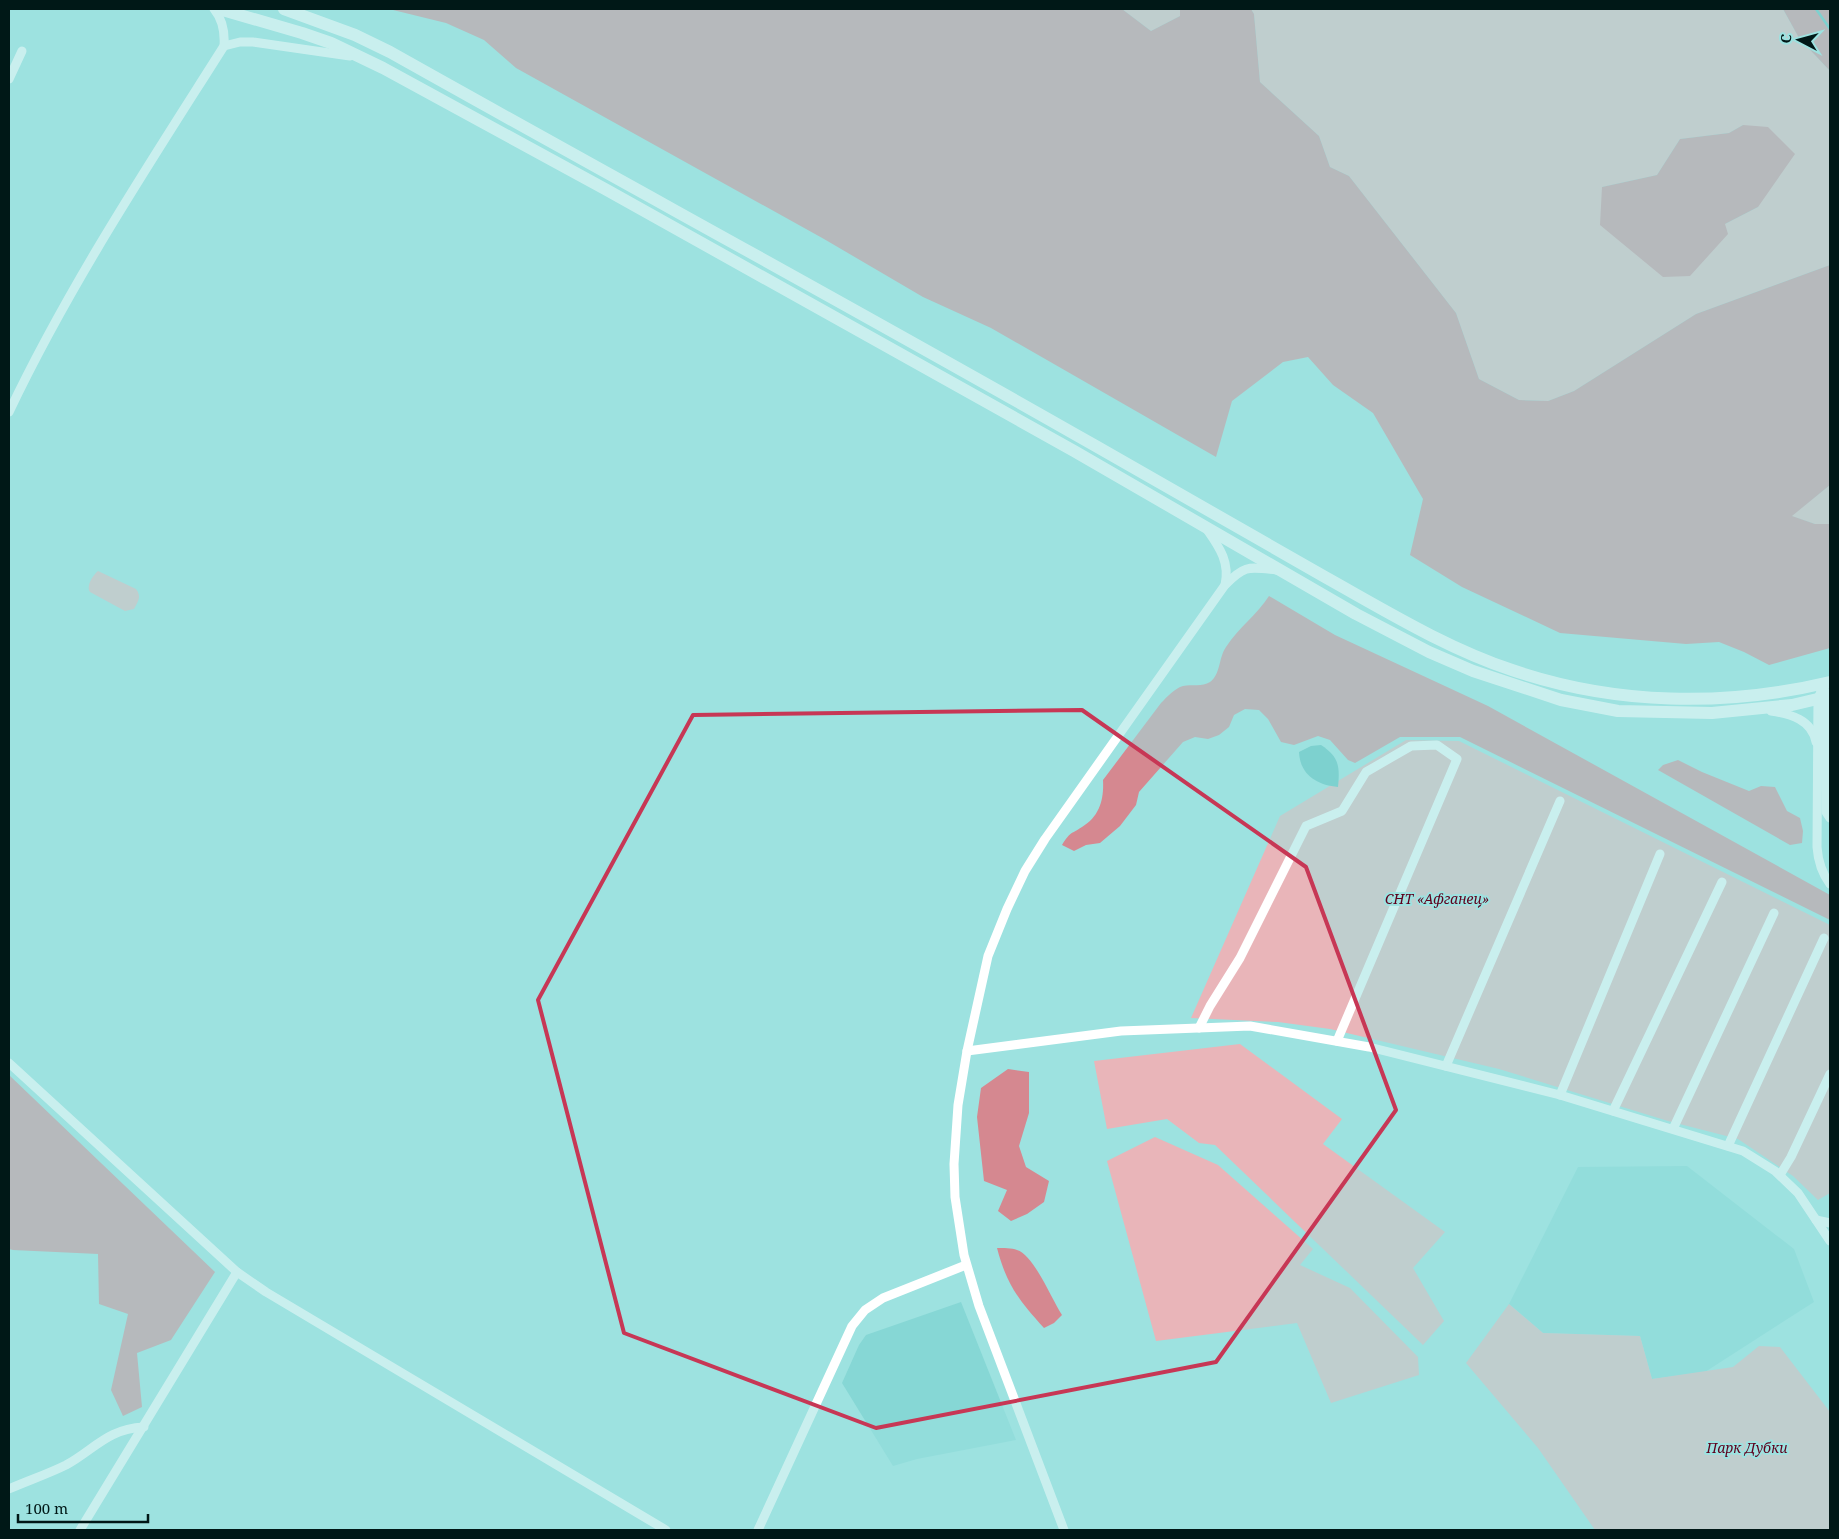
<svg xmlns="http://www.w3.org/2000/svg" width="1839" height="1539" font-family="'Noto Serif',serif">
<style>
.built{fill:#86d7d5}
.green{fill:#e9b5b9;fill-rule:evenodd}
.forest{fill:#d58890}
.water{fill:#58bcba}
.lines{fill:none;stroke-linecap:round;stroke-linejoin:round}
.stream{stroke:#58bcba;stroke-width:2.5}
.minor{stroke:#fff;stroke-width:9}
.highway{stroke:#fff;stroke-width:12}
.marked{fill:none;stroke:#c73755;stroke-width:4;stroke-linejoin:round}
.labels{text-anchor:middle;stroke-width:4;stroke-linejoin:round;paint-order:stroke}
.park-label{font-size:14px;font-style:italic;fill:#5e001c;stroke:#9de2e0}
</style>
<rect width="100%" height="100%" fill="#9de2e0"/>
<!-- built -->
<g class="built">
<path d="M1687,1166L1794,1249L1814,1302L1705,1372L1652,1379L1640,1336L1543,1333L1509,1304L1578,1167Z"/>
<path d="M961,1302L1016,1440L917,1459L893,1466L842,1383L859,1345L866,1335Z"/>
</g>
<!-- green -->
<g class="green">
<path d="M1122,9H1180V16L1151,31Z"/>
<path d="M1251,9H1783L1799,38L1830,71V265L1696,314L1574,391L1548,401L1519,400L1479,379L1456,313L1349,176L1330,167L1319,136L1260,82L1254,14ZM1743,125L1758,207L1725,224L1602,187L1657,175L1680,139L1729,133Z"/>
<path d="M1830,485V524H1815L1791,516Z"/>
<path d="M98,571L136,589C142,597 138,601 134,609L125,611L90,592C86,586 93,575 98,571Z"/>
<path d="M1406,740L1459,741L1830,925V1193L1818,1200L1793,1176L1738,1139L1668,1121L1499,1069L1330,1029L1278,1022L1191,1018L1280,816Z"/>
<path d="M1240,1044L1342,1119L1323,1144L1445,1232L1413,1268L1444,1321L1423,1345L1215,1145L1199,1143L1167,1119L1107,1129L1094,1061Z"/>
<path d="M1155,1137L1218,1165L1313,1249L1300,1265L1350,1288L1418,1357L1419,1375L1331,1403L1297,1323L1156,1341L1107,1161Z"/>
<path d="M1509,1304L1543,1333L1640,1336L1652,1379L1733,1367L1759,1346L1780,1347L1830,1412V1530H1595L1538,1448L1466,1363Z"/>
</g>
<!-- forest -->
<g class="forest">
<path d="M389,9H1122L1151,31L1180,16V9H1251L1254,14L1260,82L1319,136L1330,167L1349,176L1456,313L1479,379L1519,400L1548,401L1574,391L1696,314L1830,265V485L1792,516L1815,524H1830V648L1769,665L1744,652L1719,642L1686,644L1560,633L1462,587L1410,555L1423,499L1373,413L1333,385L1308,357L1283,362L1232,401L1216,457L991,328L923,297L824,239L516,68L484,40L446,23Z"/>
<path d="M1783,9H1830V71L1799,38Z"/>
<path d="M1743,125L1768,127L1795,154L1758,207L1725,224L1728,234L1690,276L1663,277L1600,225L1602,187L1657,175L1680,139L1729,133Z"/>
<path d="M1269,596L1335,635L1488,706L1830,895V920L1460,737H1400L1355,763L1348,760L1330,740L1318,736L1294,745L1281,742L1268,719L1259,710L1245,709L1234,715L1229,727L1219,735L1208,739L1195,737L1183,742L1139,792L1136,805L1120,826L1100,843L1086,845L1074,851L1062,845C1071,831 1070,835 1082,827C1100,816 1104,799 1103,780L1161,703C1167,697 1175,688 1183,686C1192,684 1202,687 1210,682C1221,674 1218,659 1226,647C1238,628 1257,615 1269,596Z"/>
<path d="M1678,760L1702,772L1749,791L1761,786L1775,787L1787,811L1800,818L1803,831L1802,843L1790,845L1658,770L1663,765Z"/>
<path d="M1008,1069L1029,1072V1113L1019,1146L1026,1167L1049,1181L1044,1202L1027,1214L1011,1221L998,1211L1007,1190L984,1181L977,1117L981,1088Z"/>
<path d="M9,1075L215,1272L171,1340L137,1353L142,1407L123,1416L111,1390L128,1314L99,1304L98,1254L13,1250L9,1249Z"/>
<path d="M997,1248C1003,1248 1012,1248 1017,1250C1034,1255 1052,1300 1062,1315L1054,1323L1044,1328C1019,1300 1007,1286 997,1248Z"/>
</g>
<!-- water -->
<path class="water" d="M1321,745C1339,757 1340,766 1338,787C1317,785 1300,775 1299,752L1311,746Z"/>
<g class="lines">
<!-- stream -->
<path class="stream" d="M1816,9L1830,29"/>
<!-- minor -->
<g class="minor">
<path d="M224,46L240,42H253L350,56"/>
<path d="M9,79L22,51"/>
<path d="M9,412C70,284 148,166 224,46C225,32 223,20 214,9"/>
<path d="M1208,531C1220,548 1230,563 1225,585"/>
<path d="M1824,684L1818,699L1817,847C1818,861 1821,872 1830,884"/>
<path d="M1826,692V812L1830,818"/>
<path d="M1771,711C1791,714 1812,720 1816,742"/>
<path d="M1199,1028L1210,1006L1240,958L1306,826L1342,811L1366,772L1411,746L1437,745L1457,759L1337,1041"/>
<path d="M967,1051L1121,1031L1250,1026L1369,1047L1560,1095L1743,1151L1775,1171L1798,1193L1830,1241"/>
<path d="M9,1063L237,1272L266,1292L666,1530"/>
<path d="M1446,1066L1560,801"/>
<path d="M1560,1095L1660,854"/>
<path d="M1613,1111L1722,882"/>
<path d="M1673,1129L1774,913"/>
<path d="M1728,1146L1824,938"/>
<path d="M1780,1175L1791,1157L1830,1074"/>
<path d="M1816,1220L1830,1223"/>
<path d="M9,1489C27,1481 48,1474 66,1465C95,1449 107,1429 144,1427"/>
<path d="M80,1530L237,1272"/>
<path d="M758,1530L852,1326L865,1310L883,1298L966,1265"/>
<path d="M1064,1530L979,1306L964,1255L955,1197L954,1164L958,1105L967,1051L988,956L1007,909L1025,871L1045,839L1225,585C1245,565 1248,567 1276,570"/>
</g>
<!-- highway -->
<g class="highway">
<path d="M219,9L302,33L331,43L383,68L605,189L1074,451L1356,614L1429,652L1473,671L1561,700L1618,711L1712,713L1792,705L1830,696"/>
<path d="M284,9L355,35L390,52C625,184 861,312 1094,445C1171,489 1248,533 1325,577C1386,611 1446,648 1512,670C1615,705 1725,707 1830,682"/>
</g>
</g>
<!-- marked area -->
<path d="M0 0H1839V1539H0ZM1082,710L1306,867L1396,1110L1216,1362L876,1428L624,1333L538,1000L693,715Z" fill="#9de2e0" fill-opacity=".55" fill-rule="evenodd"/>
<path class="marked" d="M1082,710L1306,867L1396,1110L1216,1362L876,1428L624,1333L538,1000L693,715Z"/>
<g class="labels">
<!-- park labels -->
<g class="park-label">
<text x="1437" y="904">СНТ «Афганец»</text>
<text x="1747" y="1453">Парк Дубки</text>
</g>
</g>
<!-- border -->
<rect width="1839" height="1539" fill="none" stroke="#001817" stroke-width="20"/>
<!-- north arrow -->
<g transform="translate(1799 40) rotate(276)" stroke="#9de2e0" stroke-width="4" paint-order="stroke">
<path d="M0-4L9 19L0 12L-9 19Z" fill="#001817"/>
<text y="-8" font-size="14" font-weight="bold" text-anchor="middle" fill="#001817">С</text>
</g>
<!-- scale -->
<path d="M18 1514v8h130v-8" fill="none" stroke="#001817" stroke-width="2.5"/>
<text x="25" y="1514" font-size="15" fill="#001817" stroke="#9de2e0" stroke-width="4" paint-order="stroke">100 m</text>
</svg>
